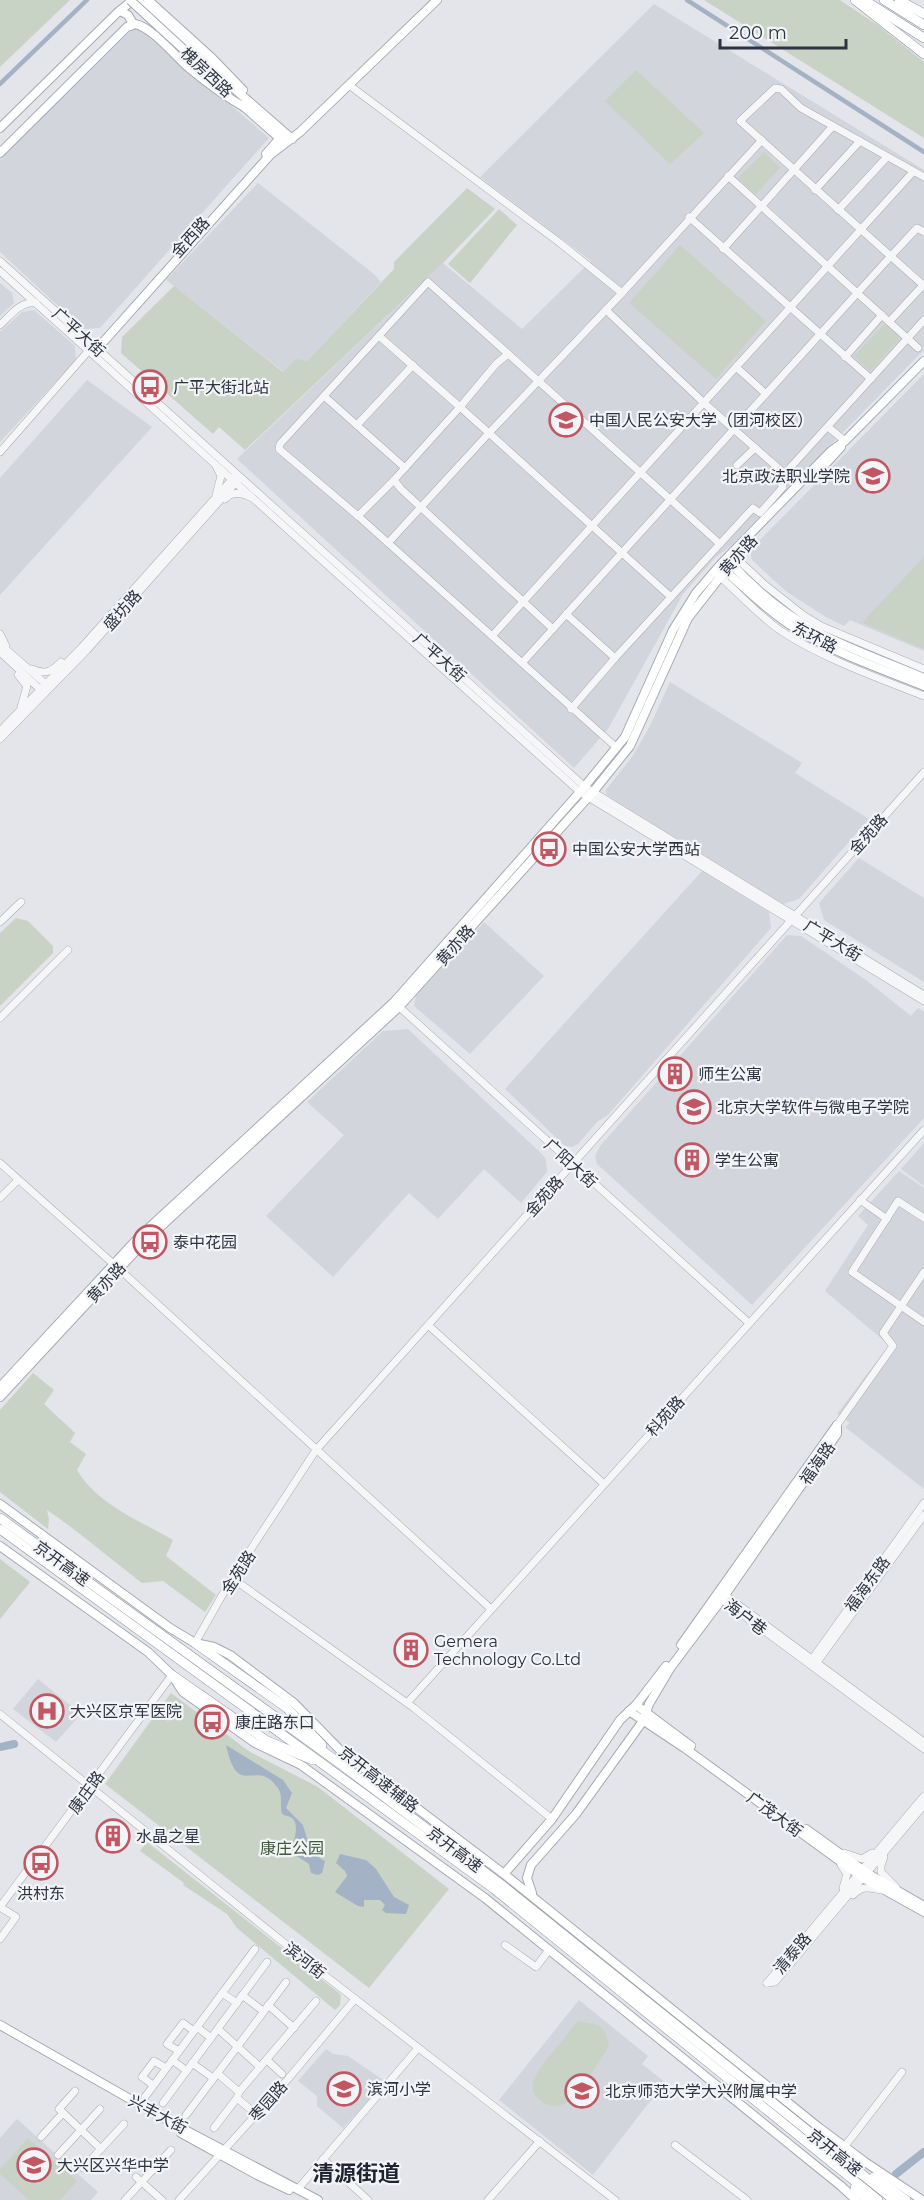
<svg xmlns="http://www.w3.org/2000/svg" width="924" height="2200" font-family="Montserrat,'Noto Sans SC',sans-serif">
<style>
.built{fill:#d2d5db}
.green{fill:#c8d3c5}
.water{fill:#a3b2c5}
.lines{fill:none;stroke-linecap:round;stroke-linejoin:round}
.canal{stroke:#a3b2c5;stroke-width:4.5}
.river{stroke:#a3b2c5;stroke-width:8}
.minor-casing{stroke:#a9acb4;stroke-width:8}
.major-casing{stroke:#a4aab4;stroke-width:10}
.highway-casing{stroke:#8c939f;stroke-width:10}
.minor{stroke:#f6f6f8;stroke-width:7}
.major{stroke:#fff;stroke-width:8}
.highway{stroke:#fff;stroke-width:9}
.major-bridge-casing{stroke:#a4aab4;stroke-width:10;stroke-linecap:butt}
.major-bridge{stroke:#fff;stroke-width:8}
.labels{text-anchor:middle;stroke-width:4.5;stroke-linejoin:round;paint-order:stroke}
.street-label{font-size:16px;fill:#2d3340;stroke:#f3f4f7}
.poi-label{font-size:16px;fill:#2d3340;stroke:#f3f4f7;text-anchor:start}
.park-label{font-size:16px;fill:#405a3c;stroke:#f3f4f7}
.district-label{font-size:22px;font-weight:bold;fill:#1f2431;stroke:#f3f4f7}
</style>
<rect width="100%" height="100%" fill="#e3e5ea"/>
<!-- built -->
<g class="built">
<path d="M654,4L924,170V350L732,545L715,558L683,594L608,729L574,768L237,459L443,263L522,329L591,261L480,177Z"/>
<path d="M137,25L269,138L100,328L83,329L0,252V159Z"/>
<path d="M258,183L374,274L381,282L307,361L284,372L166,280Z"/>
<path d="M0,283L12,293L14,303L0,316Z"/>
<path d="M34,310L75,346L76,360L0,442V332L22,312Z"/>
<path d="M924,374V651L850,620L844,626L826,617L787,592L752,560L750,550Z"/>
<path d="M87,380L152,427L0,595V478Z"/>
<path d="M670,682L802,763L795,773L869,819L799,899L783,904L608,796L605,791L632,757L650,726Z"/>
<path d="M859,858L924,898V982L824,920L819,903Z"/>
<path d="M702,871L769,912L771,928L608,1115L597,1122L578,1144L572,1147L565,1146L505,1089Z"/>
<path d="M484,922L544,976L470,1054L414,1006L416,995Z"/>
<path d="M787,935L801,936L866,980L911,1016L918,1008L924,1012V1118L752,1305L597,1164L595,1156L600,1146Z"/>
<path d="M408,1029L543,1155L546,1160L547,1172L521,1203L484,1169L438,1219L409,1193L333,1277L266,1216L344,1135L307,1102L383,1031Z"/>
<path d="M924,1143V1186L901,1169Z"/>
<path d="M899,1171L924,1188V1489L845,1427L850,1423L837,1414L889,1345L825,1291L868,1225L858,1216Z"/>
<path d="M38,1679L81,1714L56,1742L13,1709Z"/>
<path d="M579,2000L648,2056L642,2064L665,2082L593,2175L499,2100Z"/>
<path d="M326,2049L333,2054L348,2056L386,2082L343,2128L317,2106V2096L298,2081Z"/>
<path d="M17,2119L98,2192L91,2200H0V2138Z"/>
</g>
<!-- green -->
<g class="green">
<path d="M0,0H70L0,67Z"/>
<path d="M704,0H840L879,26L924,62V138Z"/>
<path d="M636,70L704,133L670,164L605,101Z"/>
<path d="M764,152L780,168L755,195L738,178Z"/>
<path d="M467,188L495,209L443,263L245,450L219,427L213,434L121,353L122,337L174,286L283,372L296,359L307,361L394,269V262Z"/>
<path d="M499,209L517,225L470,283L448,264Z"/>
<path d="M680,245L766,321L716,379L629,303Z"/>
<path d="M885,324L900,338L870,371L854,356Z"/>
<path d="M924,557V649L863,623L868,616Z"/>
<path d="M16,918L28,921L53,946V953L0,1006V933Z"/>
<path d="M33,1373L54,1390L44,1404L75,1433L70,1442L86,1454L77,1470C97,1504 140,1521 173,1540L166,1556L216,1595L205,1612L163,1581L142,1583C110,1559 80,1532 47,1510L49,1519L48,1529L0,1492V1410Z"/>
<path d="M0,1559L30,1582L0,1619Z"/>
<path d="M171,1693L250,1752L318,1787L449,1889L369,1988L105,1784Z"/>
<path d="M147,1842L339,1993L341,1996L340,2005L335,2010L237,1928L227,1914L183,1885L184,1883L140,1851Z"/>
<path d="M578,2021L599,2025L606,2034L609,2046C597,2064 585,2088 567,2102C551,2114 524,2096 535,2077C544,2060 565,2038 578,2021Z"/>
<path d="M28,2138L77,2181L60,2200H29L0,2174V2169Z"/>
</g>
<!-- water -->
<g class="water">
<path d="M226,1745L283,1780L292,1793L286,1808L303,1825L311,1853L325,1861L322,1873L318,1875L311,1873L309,1864L295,1855L292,1846C295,1840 299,1823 292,1818C289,1816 285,1816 282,1814C279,1805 284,1795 277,1787C256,1757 238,1801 226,1745Z"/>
<path d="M340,1854L366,1860L376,1869L394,1897L409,1905L406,1914L386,1913L382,1910L385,1905L380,1900H364V1907L358,1906L335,1892L347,1876L345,1871L336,1863Z"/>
</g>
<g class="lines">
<!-- canal -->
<g class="canal">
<path d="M687,0L924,152"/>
<path d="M0,84L87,0"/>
</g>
<!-- river -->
<g class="river">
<path d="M0,1747L14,1744"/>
<path d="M896,2174L924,2152"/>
</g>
<defs>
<g id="minor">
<path d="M349,85L560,243L622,293"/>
<path d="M728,176L918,348"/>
<path d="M924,177L801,108L781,89L775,88L740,121L924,286"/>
<path d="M815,190L860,141"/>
<path d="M838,210L887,157"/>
<path d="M689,217L871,379"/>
<path d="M723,249L833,126"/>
<path d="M0,261L585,787L924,995"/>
<path d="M0,271L580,792L924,1001"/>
<path d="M606,310L704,403L785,474"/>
<path d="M889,322L924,284"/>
<path d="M0,325C10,316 20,301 36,303"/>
<path d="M379,336L460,407L496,364L508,354"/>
<path d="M845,357L882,315"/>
<path d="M736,367L766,394"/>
<path d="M324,396L405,468"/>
<path d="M357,425L413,365"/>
<path d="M828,427L845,441"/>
<path d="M0,452L91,348"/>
<path d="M737,465L755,448"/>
<path d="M216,466L221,476L216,495"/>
<path d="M225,499C232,491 242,493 250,497"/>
<path d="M358,516L394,480"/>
<path d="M388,543L489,433L622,293L762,140"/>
<path d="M733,555L765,585L803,615L821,626L924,669"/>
<path d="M718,575C739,593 758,615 781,631C824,659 876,677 924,696"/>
<path d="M566,614L615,658"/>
<path d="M553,629L401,489L394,480L460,407L671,597"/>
<path d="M0,634L6,646"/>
<path d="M492,636L913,172"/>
<path d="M0,644L49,687"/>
<path d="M0,652L42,691"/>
<path d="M522,663L890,257L917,228L924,232"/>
<path d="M32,669C45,675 51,672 61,662"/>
<path d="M18,675L27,686L21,707"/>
<path d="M571,709L615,658L753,508L760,513L783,487L779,480L924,320"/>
<path d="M0,731L82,647L235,476"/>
<path d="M0,739L87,650L238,480"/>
<path d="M617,748L358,516L279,449L280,444L428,282L720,544"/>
<path d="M0,922L21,902"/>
<path d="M396,1004L749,1323"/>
<path d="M0,1018L68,950"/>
<path d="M0,1163L118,1268L491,1609"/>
<path d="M0,1198L18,1180"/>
<path d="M860,1200L887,1219"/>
<path d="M924,1218L898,1201L852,1272L924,1322"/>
<path d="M428,1325L604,1484"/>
<path d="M837,1425L893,1346L883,1333L924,1272"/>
<path d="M232,1578L414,1708L552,1819"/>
<path d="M720,1594L725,1595L924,1742"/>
<path d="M720,1598L924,1749"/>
<path d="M195,1643L232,1578L316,1450L924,772"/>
<path d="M810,1662L924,1503"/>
<path d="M815,1665L924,1515"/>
<path d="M407,1703L924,1130"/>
<path d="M0,1714L314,1967L615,2200"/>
<path d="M844,1853L862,1859L872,1853"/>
<path d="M884,1857L881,1866V1872L896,1887"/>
<path d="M841,1865L847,1874L843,1888"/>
<path d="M853,1895C861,1886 869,1887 881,1890"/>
<path d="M0,1907L172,1675"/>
<path d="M0,1939L16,1917L0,1907"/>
<path d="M505,1945L536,1967L549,1950"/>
<path d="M767,1983L924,1796"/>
<path d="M767,1983L775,1982L924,1805"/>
<path d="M222,1993L237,2003"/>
<path d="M242,1995L263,2011"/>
<path d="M268,2005L294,2028"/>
<path d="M197,2027L211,2038"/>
<path d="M218,2029L260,2067"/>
<path d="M179,2051L167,2044L183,2023L194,2031"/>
<path d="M172,2060L187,2071"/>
<path d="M267,2060L282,2074"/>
<path d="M192,2063L213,2078"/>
<path d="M217,2073L239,2092"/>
<path d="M153,2085L142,2077L154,2061L166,2068"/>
<path d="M75,2091L59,2109L101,2149"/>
<path d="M145,2097L255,1949"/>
<path d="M237,2098L250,2109"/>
<path d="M163,2103L267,1962"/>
<path d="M186,2115L286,1982"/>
<path d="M214,2128L237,2098L239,2092L316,2001"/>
<path d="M41,2137L63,2113"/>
<path d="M675,2145L747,2200"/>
<path d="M845,2146L902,2072"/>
<path d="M58,2155L100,2109"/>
<path d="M323,2159L368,2200"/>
<path d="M83,2168L124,2124"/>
<path d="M136,2177L162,2200"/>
<path d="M298,2189L418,2048"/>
<path d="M125,2200L171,2150"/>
<path d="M179,2200L288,2079L355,1999"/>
<path d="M488,2200L540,2141"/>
</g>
<g id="major">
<path d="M137,0L222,78L292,139"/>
<path d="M148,0L212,58L243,90"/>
<path d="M120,11L128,15L132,22L130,26"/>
<path d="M242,105L284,142"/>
<path d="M0,128L117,13L133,0"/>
<path d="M0,153L127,27L135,24C152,27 175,56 189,68C207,83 226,97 246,108"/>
<path d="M266,154L280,138"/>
<path d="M97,349L271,154L300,132L437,0"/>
<path d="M819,471L841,447"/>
<path d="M727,559C752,587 784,614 817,632C851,650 889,663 924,678"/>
<path d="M720,566C745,588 769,612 798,630C837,654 882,669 924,686"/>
<path d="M0,1387L139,1237L394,1002L580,792L625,737L673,630L696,593L720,565L831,451L845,441L924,361"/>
<path d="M0,1397L144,1242L399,1007L593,792L630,746L688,618L735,558"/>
<path d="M0,1504L170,1628L195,1643L214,1647L230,1655L294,1703L340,1750L504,1874L817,2126L865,2162L922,2200"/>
<path d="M0,1546L148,1652L172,1675L183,1692L255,1743L301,1765L485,1898L841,2186L856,2200"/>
<path d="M681,1645L837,1425"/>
<path d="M636,1705L691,1746"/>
<path d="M629,1711L686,1749L863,1878L924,1912"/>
<path d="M806,1829L867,1873L924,1906"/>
<path d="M504,1874L552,1819L620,1720L636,1705L666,1666"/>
<path d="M532,1893L527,1878L531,1865L576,1814L643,1721L649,1704L671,1667L725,1595L837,1434V1425"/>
<path d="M0,2025L172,2123L318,2200"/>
<path d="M181,2133L259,2176L289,2190"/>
</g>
<g id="highway">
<path d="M855,0L924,54"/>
<path d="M864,0L924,38"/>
<path d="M884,0L924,25"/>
<path d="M899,0L924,14"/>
<path d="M0,1518L335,1760L498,1882L894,2200"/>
<path d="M0,1529L493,1888L878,2200"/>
<path d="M195,1643L287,1708L322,1745"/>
<path d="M172,1675L267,1741L313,1760"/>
<path d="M874,2177L906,2200"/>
<path d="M855,2188L867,2200"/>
</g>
</defs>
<!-- minor casing -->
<use href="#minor" class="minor-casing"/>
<!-- major casing -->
<use href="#major" class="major-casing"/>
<!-- highway casing -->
<use href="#highway" class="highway-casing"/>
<!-- minor -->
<use href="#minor" class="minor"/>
<!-- major -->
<use href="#major" class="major"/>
<!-- highway -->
<use href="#highway" class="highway"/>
<defs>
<path id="major-bridge" d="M130,0L205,69"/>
</defs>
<!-- major-bridge casing -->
<use href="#major-bridge" class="major-bridge-casing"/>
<!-- major-bridge -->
<use href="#major-bridge" class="major-bridge"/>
</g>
<!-- icons -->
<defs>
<symbol id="bus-ring" viewBox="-11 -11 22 22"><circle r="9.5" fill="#f3f4f7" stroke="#c05762" stroke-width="1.5"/><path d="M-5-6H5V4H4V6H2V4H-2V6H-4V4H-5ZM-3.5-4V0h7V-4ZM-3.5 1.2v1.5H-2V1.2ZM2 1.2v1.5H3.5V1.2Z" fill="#c05762"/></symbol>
<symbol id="university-ring" viewBox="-11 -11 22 22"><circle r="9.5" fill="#f3f4f7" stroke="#c05762" stroke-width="1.5"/><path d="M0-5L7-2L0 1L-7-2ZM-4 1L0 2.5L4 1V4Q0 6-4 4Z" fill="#c05762"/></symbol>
<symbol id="building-ring" viewBox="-11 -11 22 22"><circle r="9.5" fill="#f3f4f7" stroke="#c05762" stroke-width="1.5"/><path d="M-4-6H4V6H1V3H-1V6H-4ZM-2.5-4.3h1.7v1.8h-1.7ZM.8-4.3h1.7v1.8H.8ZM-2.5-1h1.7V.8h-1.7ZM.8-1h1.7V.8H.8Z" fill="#c05762"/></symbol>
<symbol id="hospital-ring" viewBox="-11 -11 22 22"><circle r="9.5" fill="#f3f4f7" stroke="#c05762" stroke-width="1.5"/><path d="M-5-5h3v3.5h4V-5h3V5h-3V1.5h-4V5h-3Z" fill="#c05762"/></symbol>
<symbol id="school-ring" viewBox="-11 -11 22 22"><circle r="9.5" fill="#f3f4f7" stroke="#c05762" stroke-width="1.5"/><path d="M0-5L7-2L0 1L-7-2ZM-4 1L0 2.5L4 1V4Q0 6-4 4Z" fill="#c05762"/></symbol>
</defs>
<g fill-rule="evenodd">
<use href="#bus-ring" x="131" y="368" width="38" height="38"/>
<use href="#university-ring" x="547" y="401" width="38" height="38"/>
<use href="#university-ring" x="854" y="457" width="38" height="38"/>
<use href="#bus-ring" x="530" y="830" width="38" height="38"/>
<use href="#building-ring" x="656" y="1055" width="38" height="38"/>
<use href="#university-ring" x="675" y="1088" width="38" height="38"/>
<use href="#building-ring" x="673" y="1141" width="38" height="38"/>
<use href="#bus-ring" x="131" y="1223" width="38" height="38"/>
<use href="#building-ring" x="392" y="1631" width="38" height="38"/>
<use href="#hospital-ring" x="28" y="1692" width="38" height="38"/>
<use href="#bus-ring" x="193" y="1703" width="38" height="38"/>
<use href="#building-ring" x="94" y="1817" width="38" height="38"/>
<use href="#bus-ring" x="22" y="1844" width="38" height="38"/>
<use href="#school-ring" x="325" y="2070" width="38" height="38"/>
<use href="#school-ring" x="563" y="2072" width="38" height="38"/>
<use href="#school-ring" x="15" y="2146" width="38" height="38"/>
</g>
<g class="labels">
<!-- street labels -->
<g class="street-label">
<text transform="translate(207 72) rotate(43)" y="6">槐房西路</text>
<text transform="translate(190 237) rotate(-48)" y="6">金西路</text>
<text transform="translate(79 332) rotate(42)" y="6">广平大街</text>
<text transform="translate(738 555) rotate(-48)" y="6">黄亦路</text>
<text transform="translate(122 610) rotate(-48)" y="6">盛坊路</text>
<text transform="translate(815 637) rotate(28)" y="6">东环路</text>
<text transform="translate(440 657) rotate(42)" y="6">广平大街</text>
<text transform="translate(868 834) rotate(-48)" y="6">金苑路</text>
<text transform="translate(833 940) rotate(31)" y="6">广平大街</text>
<text transform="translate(455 945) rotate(-48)" y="6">黄亦路</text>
<text transform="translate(571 1163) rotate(42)" y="6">广阳大街</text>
<text transform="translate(544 1196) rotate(-48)" y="6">金苑路</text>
<text transform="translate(106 1282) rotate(-47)" y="6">黄亦路</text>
<text transform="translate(665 1416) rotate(-48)" y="6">科苑路</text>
<text transform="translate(817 1463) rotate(-55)" y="6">福海路</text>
<text transform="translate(62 1563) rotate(36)" y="6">京开高速</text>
<text transform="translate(238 1572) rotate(-57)" y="6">金苑路</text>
<text transform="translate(867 1584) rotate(-54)" y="6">福海东路</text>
<text transform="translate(746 1617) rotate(37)" y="6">海户巷</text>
<text transform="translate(379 1779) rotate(38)" y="6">京开高速辅路</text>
<text transform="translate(86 1792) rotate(-54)" y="6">康庄路</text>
<text transform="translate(775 1814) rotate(36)" y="6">广茂大街</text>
<text transform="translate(455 1849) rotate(37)" y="6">京开高速</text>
<text transform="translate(792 1953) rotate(-50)" y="6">清泰路</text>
<text transform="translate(305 1960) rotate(38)" y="6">滨河街</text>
<text transform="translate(268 2101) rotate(-49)" y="6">枣园路</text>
<text transform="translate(158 2114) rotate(28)" y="6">兴丰大街</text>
<text transform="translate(835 2152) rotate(39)" y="6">京开高速</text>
</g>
<!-- poi labels -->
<g class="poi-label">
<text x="173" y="393">广平大街北站</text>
<text x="589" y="426">中国人民公安大学（团河校区）</text>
<text x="850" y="482" text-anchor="end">北京政法职业学院</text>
<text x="572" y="855">中国公安大学西站</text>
<text x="698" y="1080">师生公寓</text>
<text x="717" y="1113">北京大学软件与微电子学院</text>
<text x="715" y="1166">学生公寓</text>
<text x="173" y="1248">泰中花园</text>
<text x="434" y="1647">Gemera<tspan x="434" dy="18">Technology Co.Ltd</tspan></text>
<text x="70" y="1717">大兴区京军医院</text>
<text x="235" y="1728">康庄路东口</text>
<text x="136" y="1842">水晶之星</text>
<text x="41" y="1899" text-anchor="middle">洪村东</text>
<text x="367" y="2095">滨河小学</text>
<text x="605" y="2097">北京师范大学大兴附属中学</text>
<text x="57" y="2171">大兴区兴华中学</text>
</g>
<!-- park labels -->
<g class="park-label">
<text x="292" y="1854">康庄公园</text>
</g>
<!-- district labels -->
<g class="district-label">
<text x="356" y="2181">清源街道</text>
</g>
</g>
<!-- scale -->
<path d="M720 39v9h126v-9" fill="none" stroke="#2d3340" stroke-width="3"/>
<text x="729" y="39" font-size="18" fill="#2d3340" stroke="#f3f4f7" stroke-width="4.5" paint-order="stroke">200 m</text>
</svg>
